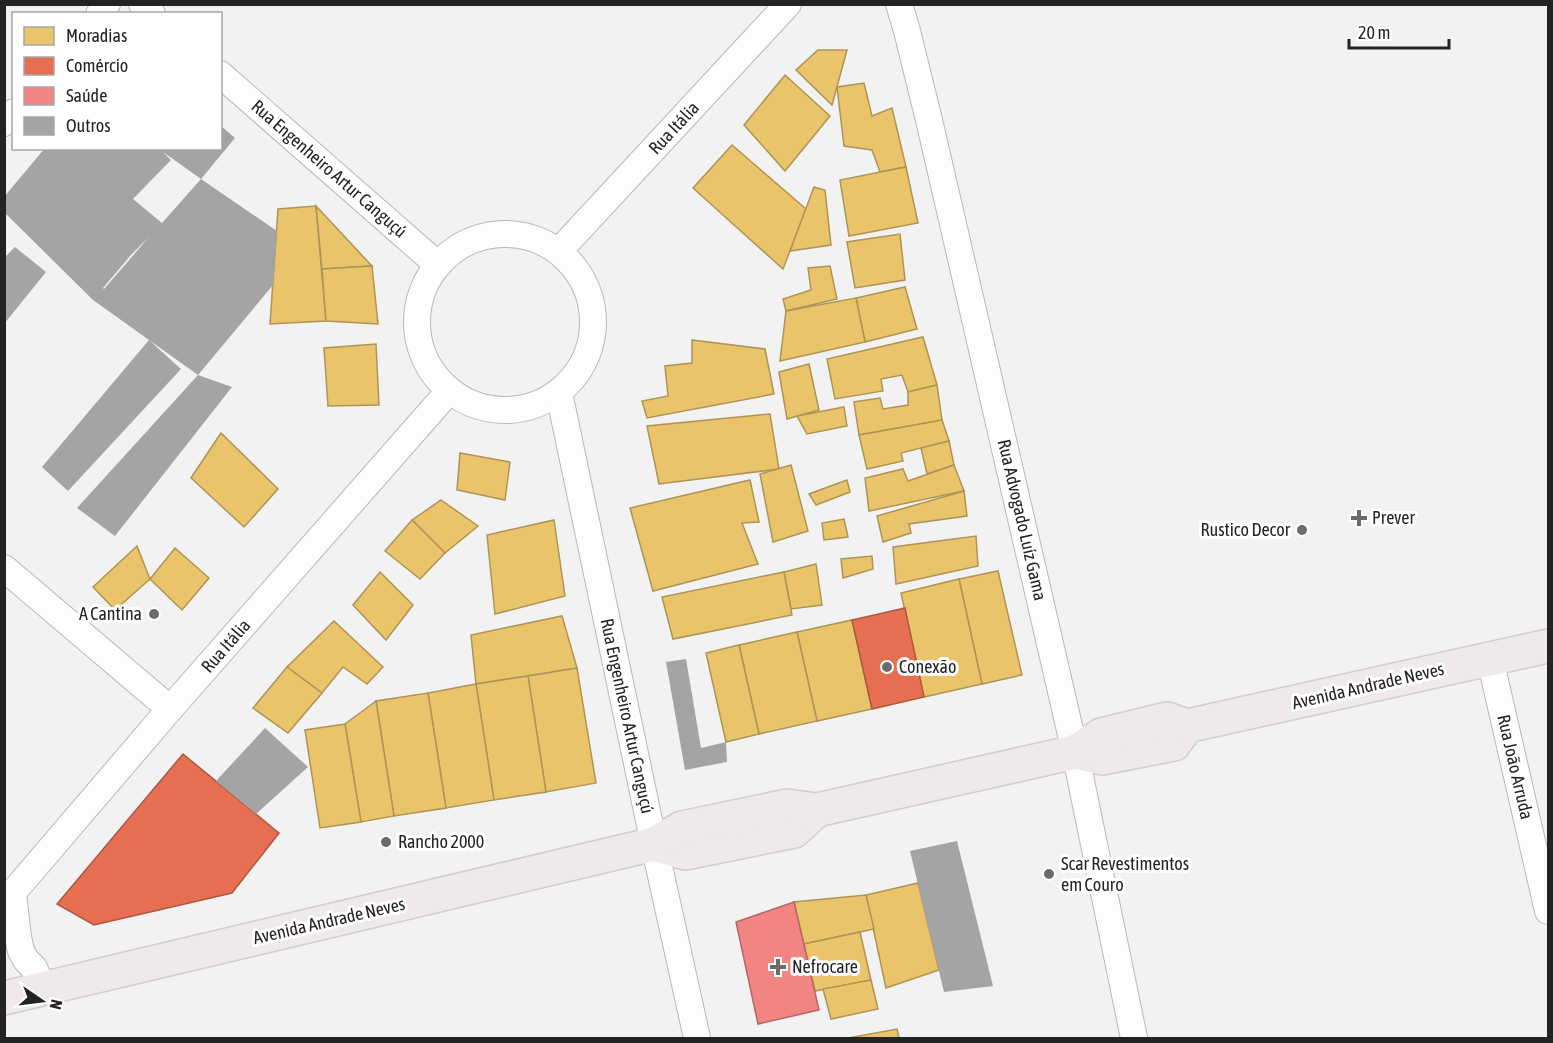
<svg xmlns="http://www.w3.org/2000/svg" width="1553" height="1043" font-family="'Asap Condensed',sans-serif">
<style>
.homes{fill:#e9c46a;stroke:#ae9455;stroke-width:1.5}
.shops{fill:#e76f51;stroke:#ac5844;stroke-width:1.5}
.health{fill:#f28482;stroke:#b46766;stroke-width:1.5}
.building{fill:#a4a4a4;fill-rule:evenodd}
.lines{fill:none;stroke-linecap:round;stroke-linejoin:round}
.street-casing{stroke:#b8b8b8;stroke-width:28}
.primary-casing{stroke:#cecece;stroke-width:36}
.street{stroke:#fdfdfd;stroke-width:26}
.primary{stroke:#efe9ea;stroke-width:33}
.poi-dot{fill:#6b6b6c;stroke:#fff;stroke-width:2}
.labels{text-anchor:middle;stroke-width:6;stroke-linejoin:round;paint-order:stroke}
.street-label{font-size:18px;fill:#232324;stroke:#fff}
.poi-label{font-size:18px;fill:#232324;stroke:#fff;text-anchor:start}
</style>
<rect width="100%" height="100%" fill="#f2f2f2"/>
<!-- homes -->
<g class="homes">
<path d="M818,50H847L832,105L796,70Z"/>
<path d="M785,75L830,116L785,171L744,125Z"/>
<path d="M864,83L872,116L892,108L906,167L880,172L872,150L844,146L837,87Z"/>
<path d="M732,145L806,209L783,269L693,188Z"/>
<path d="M906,167L918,223L849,236L840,180Z"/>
<path d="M814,187L825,190L831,245L790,251Z"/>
<path d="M316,206L326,321L270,324L278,209Z"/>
<path d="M316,206L372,266L322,269Z"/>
<path d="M900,234L905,280L855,288L847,242Z"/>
<path d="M372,266L378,324L326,321L322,269Z"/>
<path d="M830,266L837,299L786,311L783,299L811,290L808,268Z"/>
<path d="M905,287L917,329L865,342L856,298Z"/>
<path d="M856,298L865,342L780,361L786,311Z"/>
<path d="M923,337L937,385L908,392L902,375L881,379L883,391L835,399L827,359Z"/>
<path d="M692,340L765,349L774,394L647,418L642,401L668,396L665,366L692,363Z"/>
<path d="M376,344L379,405L328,406L324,348Z"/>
<path d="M809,364L819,410L787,419L779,372Z"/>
<path d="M937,385L942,420L859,435L854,402L880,398L883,409L908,405V392Z"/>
<path d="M844,407L847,426L807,434L797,416Z"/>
<path d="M770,414L779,469L659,484L647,426Z"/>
<path d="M942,420L949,441L901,453L903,461L867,469L859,435Z"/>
<path d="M221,433L278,489L244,527L191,478Z"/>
<path d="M949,441L954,465L927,474L921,448Z"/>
<path d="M460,453L510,462L505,500L457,490Z"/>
<path d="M791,465L808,531L773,542L760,474Z"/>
<path d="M954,465L964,491L869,511L865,478L903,469L908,481Z"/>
<path d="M750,480L759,522L742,523L758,564L653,591L630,508Z"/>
<path d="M847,480L850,492L816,505L809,494Z"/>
<path d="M964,491L967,516L909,524L911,533L883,542L877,516Z"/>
<path d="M441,500L478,526L445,553L412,520Z"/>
<path d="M844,519L848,537L824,540L822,523Z"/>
<path d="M412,520L445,553L420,579L385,551Z"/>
<path d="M554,520L565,596L495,614L487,535Z"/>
<path d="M976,536L978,566L896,584L893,547Z"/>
<path d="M137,546L150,579L115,610L93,587Z"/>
<path d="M175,548L209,578L182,610L150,579Z"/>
<path d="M872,556L873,569L843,578L841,559Z"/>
<path d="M816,564L822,605L791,609L784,572Z"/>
<path d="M998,571L1022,675L982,684L959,579Z"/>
<path d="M380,572L413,605L386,640L353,605Z"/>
<path d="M784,572L792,615L673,639L662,597Z"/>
<path d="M959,579L982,684L924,697L901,593Z"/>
<path d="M562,616L577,668L476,684L471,635Z"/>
<path d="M852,620L872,709L817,721L797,632Z"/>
<path d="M334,621L383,667L367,684L343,667L322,693L287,667Z"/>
<path d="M797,632L817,721L759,734L739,645Z"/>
<path d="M739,645L759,734L726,742L706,653Z"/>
<path d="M287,667L322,693L288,733L253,708Z"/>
<path d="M577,668L596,783L546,792L528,676Z"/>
<path d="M528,676L546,792L494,800L476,684Z"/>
<path d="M476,684L494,800L446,808L428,693Z"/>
<path d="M428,693L446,808L394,816L376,701Z"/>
<path d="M376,701L394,816L361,822L345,724Z"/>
<path d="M345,724L361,822L320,828L305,730Z"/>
<path d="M918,883L939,970L886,988L866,895Z"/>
<path d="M866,895L874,929L804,944L794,902Z"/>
<path d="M860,932L871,980L815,991L804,944Z"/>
<path d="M871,980L878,1009L831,1019L823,989Z"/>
<path d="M897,1029L899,1038H848Z"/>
</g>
<!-- shops -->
<g class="shops">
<path d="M905,608L924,697L872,709L852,620Z"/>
<path d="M183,754L279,833L232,893L94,925L57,904Z"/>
</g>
<!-- health -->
<path class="health" d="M794,902L819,1010L758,1024L736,922Z"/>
<!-- building -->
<g class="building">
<path d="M220,125L235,138L201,179L163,152L171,160L133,199L162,223L201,179L277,231L273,285L198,375L93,300L4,212V197L45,148H220ZM149,237L104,289L103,288L131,255Z"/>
<path d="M15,247L46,272L4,324V258Z"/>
<path d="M149,340L181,369L68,491L42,467Z"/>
<path d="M198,375L232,387L115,536L77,508Z"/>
<path d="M686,659L701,748L726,742L727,762L685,770L666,662Z"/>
<path d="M265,728L308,767L256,814L216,781Z"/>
<path d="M957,841L993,986L944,992L910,851Z"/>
</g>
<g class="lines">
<defs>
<g id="street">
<path d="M142,4L152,14"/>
<path d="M899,4L907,31L929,120L1075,752L1134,1038"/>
<path d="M99,14L107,4"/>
<path d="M220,74L438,265"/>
<path d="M4,123L14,112"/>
<circle cx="505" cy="322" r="88"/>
<path d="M559,251L788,4"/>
<path d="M559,393L654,844L697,1038"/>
<path d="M4,568L170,709"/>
<path d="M1490,659L1548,911"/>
<path d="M13,893L18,937L21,951L26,960L34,968L44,989"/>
<path d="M4,903L170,709L449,391"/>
</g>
<g id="primary">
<path d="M1075,752L1102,758L1174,744L1187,726"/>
<path d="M654,844L685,853L794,831L817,810"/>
<path d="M4,998L654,844L682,828L787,806L817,810L1075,752L1101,735L1167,719L1187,726L1548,646"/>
</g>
</defs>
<!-- street casing -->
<use href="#street" class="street-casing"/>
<!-- primary casing -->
<use href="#primary" class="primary-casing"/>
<!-- street -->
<use href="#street" class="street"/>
<!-- primary -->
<use href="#primary" class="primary"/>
</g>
<!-- markers -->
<g class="poi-dot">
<path d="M1356 509h6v6h6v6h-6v6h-6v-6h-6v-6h6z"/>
<circle cx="1302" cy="530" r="6"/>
<circle cx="154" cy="614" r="6"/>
<circle cx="887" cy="667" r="6"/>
<circle cx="386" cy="842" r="6"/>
<circle cx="1049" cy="874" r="6"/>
<path d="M775 958h6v6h6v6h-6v6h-6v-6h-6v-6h6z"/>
</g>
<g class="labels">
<!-- street labels -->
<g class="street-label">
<text transform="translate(674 128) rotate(-47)" y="6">Rua Itália</text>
<text transform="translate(329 169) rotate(41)" y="6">Rua Engenheiro Artur Canguçú</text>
<text transform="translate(1022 520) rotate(77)" y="6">Rua Advogado Luíz Gama</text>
<text transform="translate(226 646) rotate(-49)" y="6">Rua Itália</text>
<text transform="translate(1368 686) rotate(-13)" y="6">Avenida Andrade Neves</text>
<text transform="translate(627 716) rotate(78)" y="6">Rua Engenheiro Artur Canguçú</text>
<text transform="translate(1515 767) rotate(77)" y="6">Rua João Arruda</text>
<text transform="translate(329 921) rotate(-13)" y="6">Avenida Andrade Neves</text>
</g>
<!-- poi labels -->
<g class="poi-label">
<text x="1372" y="524">Prever</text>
<text x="1290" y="536" text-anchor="end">Rustico Decor</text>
<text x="142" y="620" text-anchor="end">A Cantina</text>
<text x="899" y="673">Conexão</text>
<text x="398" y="848">Rancho 2000</text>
<text x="1061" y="870">Scar Revestimentos<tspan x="1061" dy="21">em Couro</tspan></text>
<text x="792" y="973">Nefrocare</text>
</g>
</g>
<!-- border -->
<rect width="1553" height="1043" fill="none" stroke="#232324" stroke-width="12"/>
<!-- legend -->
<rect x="12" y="12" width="210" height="138" fill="#ffffff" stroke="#a7a7a7" stroke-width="1.5"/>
<rect x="24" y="27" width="30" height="18" fill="#e9c46a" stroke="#a7a7a7" stroke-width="1.5"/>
<text x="66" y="42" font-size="18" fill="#232324">Moradias</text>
<rect x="24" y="57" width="30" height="18" fill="#e76f51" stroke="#a7a7a7" stroke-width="1.5"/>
<text x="66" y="72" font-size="18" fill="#232324">Comércio</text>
<rect x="24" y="87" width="30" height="18" fill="#f28482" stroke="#a7a7a7" stroke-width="1.5"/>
<text x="66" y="102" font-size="18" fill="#232324">Saúde</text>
<rect x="24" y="117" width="30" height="18" fill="#a4a4a4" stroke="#a7a7a7" stroke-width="1.5"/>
<text x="66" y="132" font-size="18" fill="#232324">Outros</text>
<!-- north arrow -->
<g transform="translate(42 1001) rotate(104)" stroke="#ffffff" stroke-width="4.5" paint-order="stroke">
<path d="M0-4.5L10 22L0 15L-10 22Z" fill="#232324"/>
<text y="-9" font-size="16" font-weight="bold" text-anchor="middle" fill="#232324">N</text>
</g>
<!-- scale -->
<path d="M1349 39v9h100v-9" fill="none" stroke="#232324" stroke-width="3"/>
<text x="1358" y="39" font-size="18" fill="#232324" stroke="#ffffff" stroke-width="4.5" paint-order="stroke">20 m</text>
</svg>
